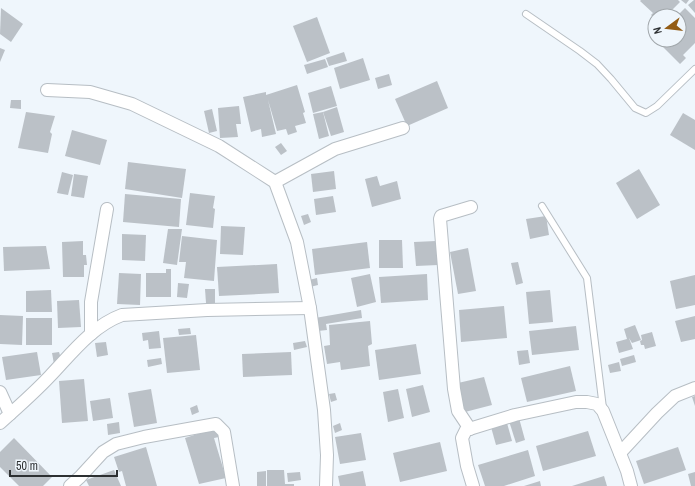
<svg xmlns="http://www.w3.org/2000/svg" width="695" height="486" font-family="'Archivo Narrow',sans-serif">
<style>
.building{fill:#bbc1c7}
.lines{fill:none;stroke-linecap:round;stroke-linejoin:round}
.service-casing{stroke:#b7bec4;stroke-width:8}
.minor-casing{stroke:#b7bec4;stroke-width:14}
.service{stroke:#fff;stroke-width:6}
.minor{stroke:#fff;stroke-width:12}
</style>
<rect width="100%" height="100%" fill="#eff6fc"/>
<!-- building -->
<g class="building">
<path d="M641,0H678L680,2L666,16H655V19L651,15L653,13L640,1Z"/>
<path d="M681,0H689L686,4Z"/>
<path d="M694,0H695V13L688,5Z"/>
<path d="M1,8L23,24L11,42L0,34Z"/>
<path d="M685,8L695,18V43L683,55L686,58L680,64L660,44L664,40H679V16H677Z"/>
<path d="M317,17L330,53L307,62L293,26Z"/>
<path d="M0,48L5,50L0,62Z"/>
<path d="M344,52L347,61L329,66L326,58Z"/>
<path d="M363,58L370,80L340,89L334,68Z"/>
<path d="M325,59L328,67L307,74L304,65Z"/>
<path d="M389,74L392,85L378,89L375,78Z"/>
<path d="M437,81L448,108L407,126L395,99Z"/>
<path d="M297,85L305,112L303,113L306,123L295,126L297,132L288,135L286,129L277,131L268,100L276,134L262,137L261,129L251,132L243,97L266,92V95Z"/>
<path d="M331,86L337,106L313,113L308,93Z"/>
<path d="M11,100H21V109L10,108Z"/>
<path d="M239,106L241,124H236L238,137L220,138L218,108Z"/>
<path d="M337,107L344,132L331,136L323,112Z"/>
<path d="M212,109L217,131L209,133L204,111Z"/>
<path d="M26,112L55,116L50,132L52,134L48,153L18,148Z"/>
<path d="M323,112L329,136L319,139L313,114Z"/>
<path d="M683,113L695,120V150L670,135Z"/>
<path d="M72,130L107,140L100,165L65,156Z"/>
<path d="M281,143L287,151L281,155L275,147Z"/>
<path d="M128,162L186,169L182,198L125,189Z"/>
<path d="M639,169L660,205L637,219L616,183Z"/>
<path d="M334,171L336,189L313,192L311,174Z"/>
<path d="M62,172L73,175L68,195L57,193Z"/>
<path d="M74,174L88,176L84,198L71,196Z"/>
<path d="M377,176L380,186L397,181L401,199L372,207L365,179Z"/>
<path d="M190,193L215,196L213,208L215,209L213,228L186,225Z"/>
<path d="M125,194L181,199L179,227L123,222Z"/>
<path d="M333,196L336,212L316,215L314,199Z"/>
<path d="M308,214L311,222L304,225L301,216Z"/>
<path d="M546,216L549,235L530,239L526,219Z"/>
<path d="M221,226L245,227L243,255L220,254Z"/>
<path d="M168,229H182L177,265L163,263Z"/>
<path d="M122,234L146,235L145,261L122,260Z"/>
<path d="M182,236L217,240L214,281L184,278L186,262H179Z"/>
<path d="M379,240H402L403,268H379Z"/>
<path d="M83,241V255H86L87,265H84V277H63L62,242Z"/>
<path d="M436,241L438,265L416,266L414,242Z"/>
<path d="M367,242L370,268L315,275L312,249Z"/>
<path d="M46,246L50,269L4,271L3,247Z"/>
<path d="M468,248L476,291L458,294L450,252Z"/>
<path d="M518,262L523,283L516,285L511,263Z"/>
<path d="M277,264L279,293L219,296L217,267Z"/>
<path d="M166,269H171V297H146V273H166Z"/>
<path d="M119,273L141,274L140,305L117,304Z"/>
<path d="M370,274L376,302L357,307L351,278Z"/>
<path d="M427,274L428,300L381,303L379,277Z"/>
<path d="M695,275V305L676,309L670,281Z"/>
<path d="M317,278L318,285L310,287L309,280Z"/>
<path d="M178,283L189,284L187,298L177,297Z"/>
<path d="M205,289H215V303H206Z"/>
<path d="M51,290L52,312H26V291Z"/>
<path d="M550,290L553,322L529,324L526,292Z"/>
<path d="M79,300L81,327L58,328L57,301Z"/>
<path d="M504,306L507,338L461,342L459,310Z"/>
<path d="M361,310L362,318L326,324L327,330L318,331L315,318Z"/>
<path d="M0,315L23,316L22,345L0,344Z"/>
<path d="M695,316V339L681,342L675,321Z"/>
<rect x="26" y="318" width="26" height="27"/>
<path d="M370,321L372,344L368,346L370,366L341,370L340,362L327,364L324,346L330,345L329,325Z"/>
<path d="M635,325L641,340L632,343L629,338L633,349L619,353L616,342L627,339L624,329Z"/>
<path d="M576,326L579,350L532,355L529,331Z"/>
<path d="M190,328L191,334L179,335L178,329Z"/>
<path d="M159,331L161,348L149,349L148,340L143,341L142,333Z"/>
<path d="M652,332L656,346L645,349L644,345H641L640,341L642,340L641,335Z"/>
<path d="M196,335L200,370L167,373L163,338Z"/>
<path d="M305,341L307,347L294,350L293,343Z"/>
<path d="M106,342L108,355L97,357L95,343Z"/>
<path d="M416,344L421,374L379,380L375,350Z"/>
<path d="M528,350L530,363L519,365L517,351Z"/>
<path d="M37,352L41,375L6,380L2,357Z"/>
<path d="M59,352L62,362L54,364L52,353Z"/>
<path d="M291,352L292,375L243,377L242,354Z"/>
<path d="M634,355L636,362L622,366L620,359Z"/>
<path d="M161,358L162,364L148,367L147,360Z"/>
<path d="M619,362L621,371L610,373L608,365Z"/>
<path d="M570,366L576,391L527,402L521,378Z"/>
<path d="M484,377L492,405L465,412L458,383Z"/>
<path d="M84,379L88,421L62,423L59,381Z"/>
<path d="M423,385L430,412L412,417L406,389Z"/>
<path d="M151,389L157,423L134,427L128,393Z"/>
<path d="M398,389L404,418L388,422L383,392Z"/>
<path d="M335,393L337,400L331,402L329,394Z"/>
<path d="M695,396V406L692,397Z"/>
<path d="M110,398L113,418L93,421L90,401Z"/>
<path d="M197,405L199,412L192,415L190,408Z"/>
<path d="M519,418L525,440L516,443L509,421Z"/>
<path d="M119,422L120,433L108,435L107,424Z"/>
<path d="M340,423L342,430L335,433L333,426Z"/>
<path d="M507,423L512,441L496,445L491,427Z"/>
<path d="M216,428L219,437L214,438L226,478L199,484L185,438Z"/>
<path d="M588,431L596,456L543,471L536,446Z"/>
<path d="M361,433L366,460L340,464L335,437Z"/>
<path d="M14,438L52,477L43,486H19L0,467V452Z"/>
<path d="M440,442L447,471L400,482L393,453Z"/>
<path d="M146,447L157,486H126L122,471L119,472L114,457Z"/>
<path d="M678,447L686,470L644,484L636,461Z"/>
<path d="M528,450L535,476L504,486H485L478,465Z"/>
<path d="M114,470L121,486H89L86,480Z"/>
<path d="M267,470H284L285,484H294V486H267Z"/>
<path d="M266,471V486H257V472Z"/>
<path d="M363,471L366,486H340L338,476Z"/>
<path d="M300,472L301,480L288,482L287,473Z"/>
<path d="M695,472V486H691L688,474Z"/>
<path d="M604,476L607,486H572Z"/>
<path d="M540,481L541,486H524Z"/>
</g>
<g class="lines">
<defs>
<g id="service">
<path d="M526,14L580,51L597,64L611,79L635,108L646,113L657,106L695,69"/>
<path d="M542,206L587,278L603,408"/>
</g>
<g id="minor">
<path d="M47,90L90,92L132,104L219,146L275,182L297,242L310,308L324,410L327,455L326,486"/>
<path d="M275,182L335,149L403,128"/>
<path d="M91,334V302L107,209"/>
<path d="M0,392L10,414"/>
<path d="M0,423C17,408 34,393 50,376C71,354 92,326 122,315L207,310L310,308"/>
<path d="M470,429L458,411L454,389L440,219L441,216L471,207"/>
<path d="M620,453L657,413L675,396L695,388"/>
<path d="M70,486L80,477L103,452L116,444L144,437L216,424L224,432L233,486"/>
<path d="M473,486L467,466L462,438L466,430L515,415L576,402H587L597,404L603,411L627,471L631,486"/>
</g>
</defs>
<!-- service casing -->
<use href="#service" class="service-casing"/>
<!-- minor casing -->
<use href="#minor" class="minor-casing"/>
<!-- service -->
<use href="#service" class="service"/>
<!-- minor -->
<use href="#minor" class="minor"/>
</g>
<!-- north arrow -->
<g transform="translate(667 28) rotate(255)"><circle r="19" fill="#eff6fc" stroke="#a1a7ab"/>
<path d="M0-3L7 15L0 10L-7 15Z" fill="#935c15"/>
<text y="-6" font-size="11" font-weight="bold" text-anchor="middle" fill="#2d3032">N</text>
</g>
<!-- scale -->
<path d="M10 470v6h107v-6" fill="none" stroke="#2d3032" stroke-width="2"/>
<text x="16" y="470" font-size="12" fill="#2d3032" stroke="#eff6fc" stroke-width="3" paint-order="stroke">50 m</text>
</svg>
